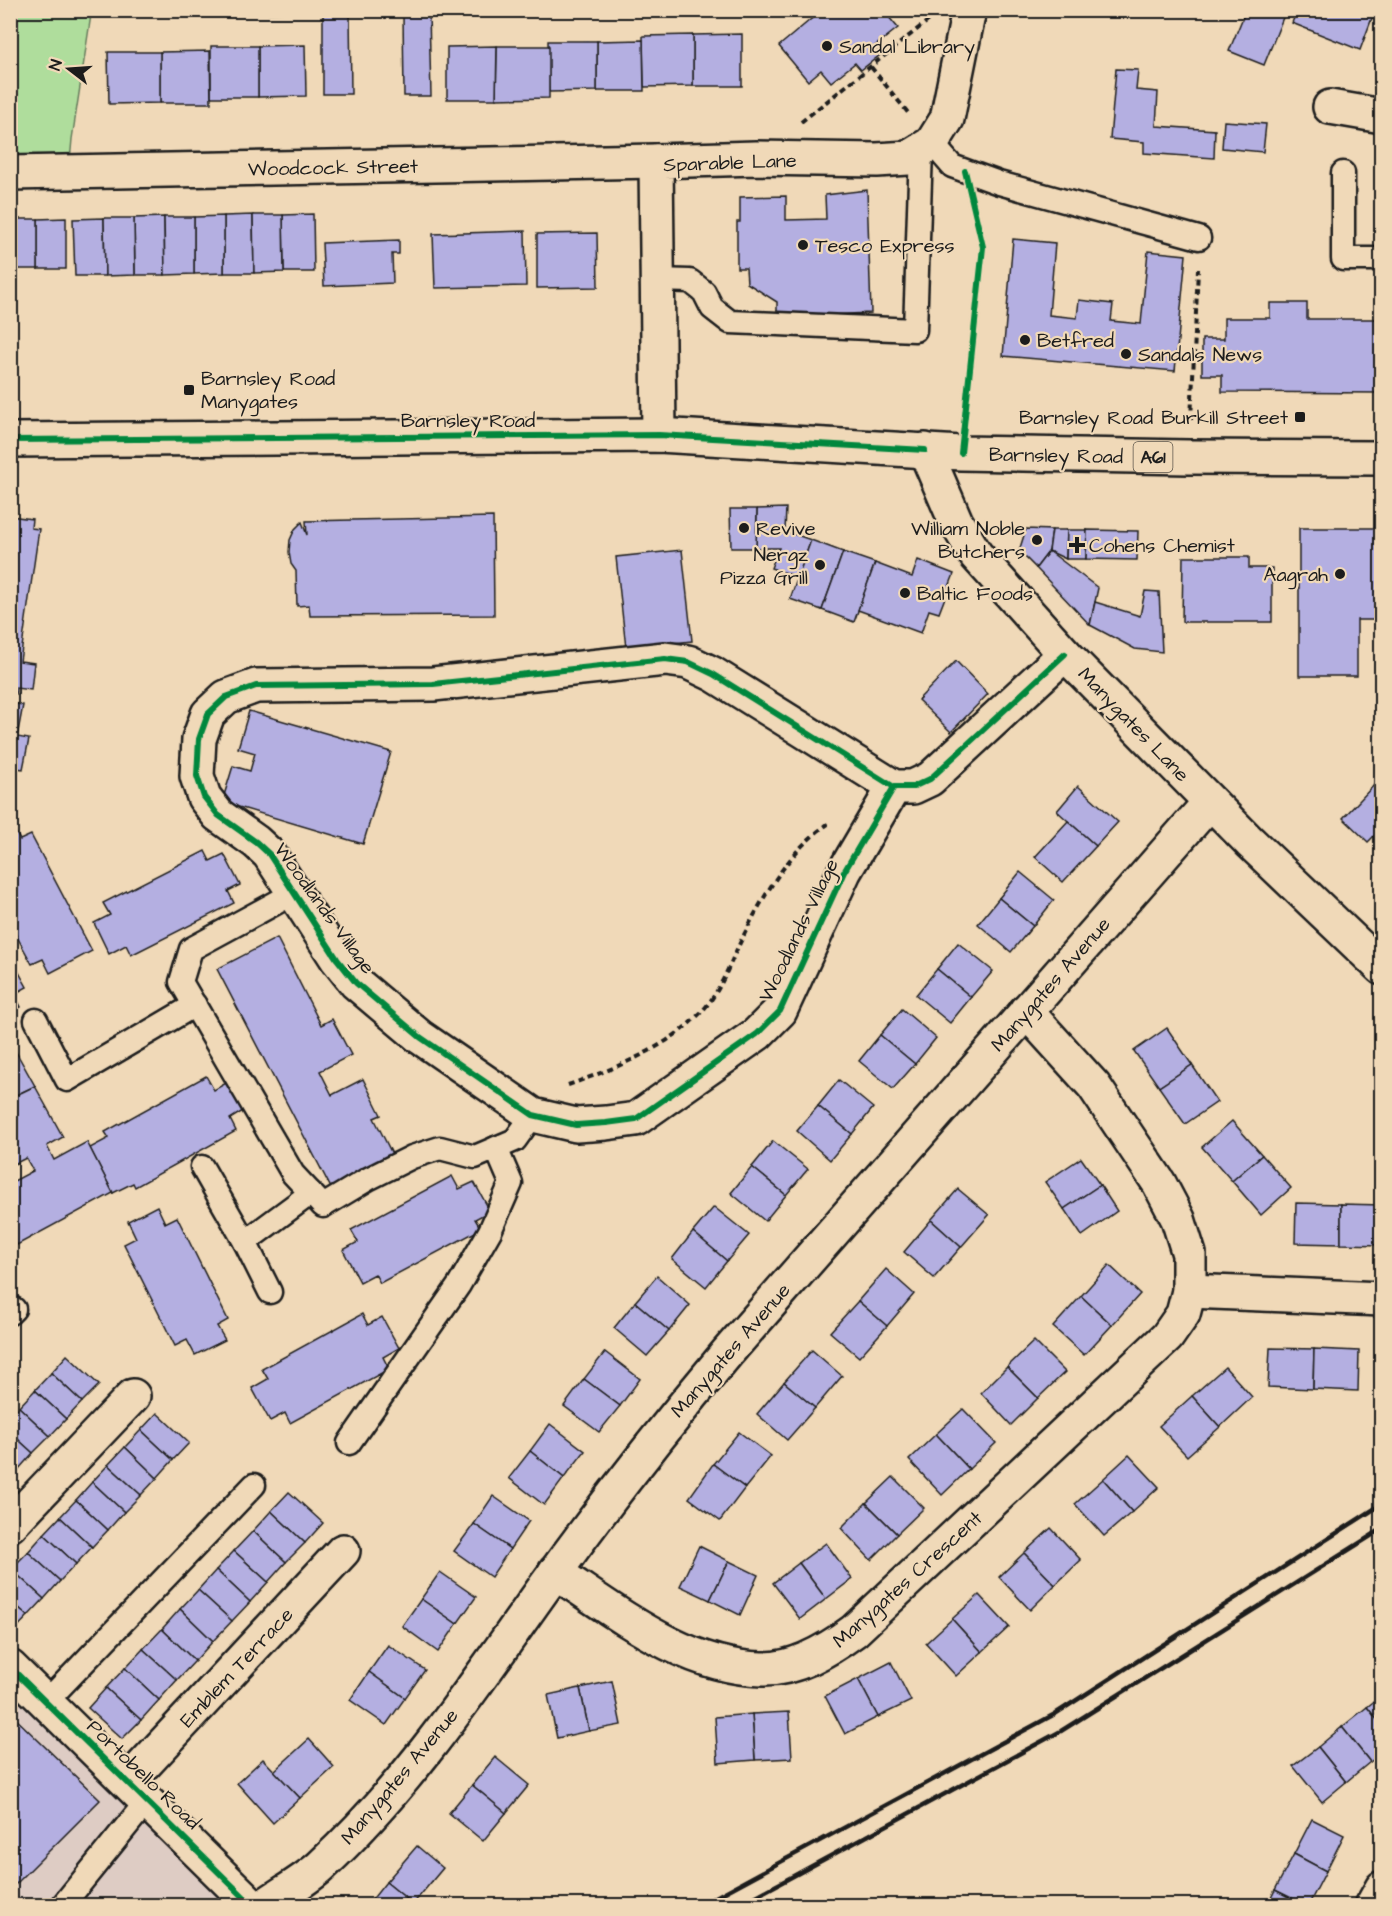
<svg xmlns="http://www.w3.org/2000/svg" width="1392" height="1916" font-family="'Architects Daughter',sans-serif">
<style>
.built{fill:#deccc4}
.green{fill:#afdd9c;stroke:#667c5c;stroke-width:1.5}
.building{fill:#b4afe1;stroke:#1c1c1c;stroke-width:1.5}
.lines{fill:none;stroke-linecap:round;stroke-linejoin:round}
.lane-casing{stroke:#1c1c1c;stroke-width:27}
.street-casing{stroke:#1c1c1c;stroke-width:38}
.secondary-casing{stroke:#1c1c1c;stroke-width:38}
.primary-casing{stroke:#1c1c1c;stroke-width:38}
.path{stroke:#1c1c1c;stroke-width:4;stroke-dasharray:6 4.5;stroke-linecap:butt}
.lane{stroke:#f0d9b8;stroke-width:22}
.street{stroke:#f0d9b8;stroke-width:33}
.secondary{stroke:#f0d9b8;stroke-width:33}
.primary{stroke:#f0d9b8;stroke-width:33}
.rail{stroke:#1c1c1c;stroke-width:4.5}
.cycleway-casing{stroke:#f0d9b8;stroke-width:10}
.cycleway{stroke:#00873e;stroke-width:6}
.poi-dot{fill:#1c1c1c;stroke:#f0d9b8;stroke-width:2}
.labels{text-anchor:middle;stroke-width:4.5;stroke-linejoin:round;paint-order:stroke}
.shield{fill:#f0d9b8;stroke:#5c554b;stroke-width:1.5}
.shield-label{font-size:18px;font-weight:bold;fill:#1c1c1c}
.poi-label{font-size:20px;fill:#1c1c1c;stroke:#f0d9b8;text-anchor:start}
.street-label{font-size:20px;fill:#1c1c1c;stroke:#f0d9b8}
</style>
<rect width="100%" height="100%" fill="#f0d9b8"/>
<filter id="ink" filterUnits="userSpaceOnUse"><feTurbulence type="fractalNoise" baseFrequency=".0167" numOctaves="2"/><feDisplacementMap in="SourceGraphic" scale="12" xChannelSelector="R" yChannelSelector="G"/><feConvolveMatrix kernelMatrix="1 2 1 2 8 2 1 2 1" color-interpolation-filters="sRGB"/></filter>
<g filter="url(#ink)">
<!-- built -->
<path class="built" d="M10,1667L253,1905H11Z"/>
<!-- green -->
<path class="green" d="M10,11H380L91,15L72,139L69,172L11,173Z"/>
<!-- building -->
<g class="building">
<path d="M822,10H894L888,16L898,28L874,47L880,55L861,70L855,63L831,82L821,70L808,81L779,46Z"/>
<path d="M1246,10H1286L1264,65L1229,51Z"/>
<path d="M1297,10H1375L1360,50L1292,23Z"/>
<path d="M350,12L351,94H323V13Z"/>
<path d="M403,13H429L431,96H404Z"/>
<path d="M742,34V86H693V35Z"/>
<path d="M693,35V86L644,87L643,36Z"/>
<path d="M643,40L644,91H597V41Z"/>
<path d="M548,41H597V91L549,92Z"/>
<path d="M305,45L306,96L258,97V46Z"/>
<rect x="211" y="46" width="47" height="51"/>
<path d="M497,46H549V98L496,99Z"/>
<path d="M497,46L496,99H447V47Z"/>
<path d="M210,51L211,103H160V52Z"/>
<path d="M108,52H160V103L109,104Z"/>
<path d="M1116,69L1138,70L1136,90L1158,92L1156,126L1215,130L1214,158L1144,153V142L1110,139Z"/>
<path d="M1224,121L1266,124L1263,152L1222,148Z"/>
<path d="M867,190L871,313L777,317V302L747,283L746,268H737V222H740V197L786,196V220L826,219L825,195Z"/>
<path d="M313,214L314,272H284L283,215Z"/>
<path d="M253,215L254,273H224V216Z"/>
<path d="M253,215H283L284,272L254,273Z"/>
<path d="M224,216V273L194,274V217Z"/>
<path d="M164,217L165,275H135L134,218Z"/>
<path d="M164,217H194V274L165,275Z"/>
<path d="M66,218V269H38V219Z"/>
<path d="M104,218L105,276H75L73,219Z"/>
<path d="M104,218H134L135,275L105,276Z"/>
<rect x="10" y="219" width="28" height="50"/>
<path d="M525,231L526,286L435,288L433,234Z"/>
<path d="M597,233L598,287L537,288V234Z"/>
<path d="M1013,239L1055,243L1049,315L1077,318L1079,300L1113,304L1111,321L1141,324L1148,251L1186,255L1175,371L1003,356Z"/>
<path d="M399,240V254H392L393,283L324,286L322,243Z"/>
<path d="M1270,303H1307V319H1382V393L1222,392V375H1202V339H1224V318H1270Z"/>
<path d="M786,508L785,531L811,540L798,577L771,568L779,548H756L757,509Z"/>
<path d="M730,509H757L756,548H731Z"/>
<path d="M10,516L32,519L31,528L39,529L20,661L34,663L31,690L16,688V694H10Z"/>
<path d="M493,517L494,615L310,616L309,605L297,606L296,571L291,564L289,552L290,540L295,529L302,522L307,535L306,521Z"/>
<path d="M1299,528H1382V620H1357V676H1299Z"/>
<path d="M1026,529L1052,530L1049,551L1036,568L1019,551Z"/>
<path d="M1052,530H1067L1066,559L1049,551Z"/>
<path d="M1067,530H1087L1086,559H1066Z"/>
<path d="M1087,530L1138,531L1137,560L1086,559Z"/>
<path d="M811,540L843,552L822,610L790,599Z"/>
<path d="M682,550L692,641L626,648L616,557Z"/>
<path d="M1049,551L1098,588L1090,625L1036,568Z"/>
<path d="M843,552L875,563L854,622L822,610Z"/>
<path d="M1183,557H1249V568H1272V622H1182Z"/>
<path d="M918,560L954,574L939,613L929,610L921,633L858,610L875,563L912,577Z"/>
<path d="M1145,591L1159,592L1162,652L1135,649L1090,625L1095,602L1140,616Z"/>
<path d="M956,661L988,694L951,732L918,700Z"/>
<path d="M10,703L23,705L17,737L29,739L23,769L10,767Z"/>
<path d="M249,711L391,752L363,844L222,802L233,766L250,771L255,753L238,748Z"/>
<path d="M1376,783L1382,788V828L1368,842L1343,818Z"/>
<path d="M1078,786L1118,822L1096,846L1057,811Z"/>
<path d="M1068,821L1096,846L1063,882L1035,857Z"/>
<path d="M11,824L20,840L31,835L92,951L50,973L43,959L32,964L10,924Z"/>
<path d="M205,851L210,861L224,854L240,885L228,891L234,903L131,955L126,945L109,954L94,923L110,915L103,903Z"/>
<path d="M1020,872L1054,900L1033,926L999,898Z"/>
<path d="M999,898L1033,926L1011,952L978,924Z"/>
<path d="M277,938L321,1025L332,1019L351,1055L320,1071L332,1095L363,1079L381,1115L374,1118L393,1156L331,1188L217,969Z"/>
<path d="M958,943L993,971L971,997L937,969Z"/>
<path d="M11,958L27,987L14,994L21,1007L10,1012Z"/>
<path d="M937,969L971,997L950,1023L916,995Z"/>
<path d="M902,1009L936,1038L915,1064L880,1035Z"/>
<path d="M1167,1028L1192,1065L1159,1087L1134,1051Z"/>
<path d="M880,1035L915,1064L893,1089L859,1061Z"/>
<path d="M10,1041L35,1086L10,1098Z"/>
<path d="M1192,1065L1217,1102L1185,1124L1159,1087Z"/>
<path d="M206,1076L214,1090L228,1082L243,1111L230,1119L236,1131L135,1187L133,1183L113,1193L90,1148L109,1138L105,1132Z"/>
<path d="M839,1080L873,1108L852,1134L818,1106Z"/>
<path d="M35,1086L63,1137L47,1146L54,1160L87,1142L113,1193L17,1245L13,1237L10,1238V1183L33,1171L26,1158L10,1166V1098Z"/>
<path d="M818,1106L852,1134L830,1160L797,1131Z"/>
<path d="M1232,1121L1262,1155L1232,1181L1202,1147Z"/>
<path d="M773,1141L808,1169L786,1195L752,1167Z"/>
<path d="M1262,1155L1291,1188L1261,1215L1232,1181Z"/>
<path d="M1081,1158L1100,1185L1064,1209L1045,1182Z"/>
<path d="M752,1167L786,1195L765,1221L731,1193Z"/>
<path d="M452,1176L459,1189L474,1182L490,1211L475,1219L481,1229L380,1283L375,1274L360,1282L343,1250L358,1242L351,1230Z"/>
<path d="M1100,1185L1117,1211L1082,1236L1064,1209Z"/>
<path d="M958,1189L989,1215L961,1247L931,1220Z"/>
<path d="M1296,1203L1341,1204V1244L1295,1243Z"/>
<path d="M1341,1204L1382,1205V1245L1341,1244Z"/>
<path d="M157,1206L165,1223L177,1217L228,1320L217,1326L225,1340L195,1355L187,1340L175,1346L124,1244L136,1238L128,1221Z"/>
<path d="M714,1207L749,1235L727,1261L693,1232Z"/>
<path d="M931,1220L961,1247L934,1278L904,1252Z"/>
<path d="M693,1232L727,1261L706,1287L672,1259Z"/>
<path d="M1109,1265L1140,1294L1112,1325L1081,1296Z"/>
<path d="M886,1269L914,1294L887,1326L858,1301Z"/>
<path d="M657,1276L690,1305L669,1331L635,1302Z"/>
<path d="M1081,1296L1112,1325L1084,1355L1053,1327Z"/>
<path d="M858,1301L887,1326L859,1357L830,1332Z"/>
<path d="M635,1302L669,1331L647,1356L614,1328Z"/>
<path d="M362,1314L368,1325L382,1317L399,1348L383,1357L389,1369L290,1423L285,1413L270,1421L252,1388L268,1379L262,1369Z"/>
<path d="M1034,1341L1065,1372L1038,1398L1007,1367Z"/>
<path d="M1270,1348L1314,1349L1313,1389L1268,1387Z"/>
<path d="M1314,1349L1359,1351L1358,1391L1313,1389Z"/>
<path d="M812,1350L842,1376L815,1408L784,1382Z"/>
<path d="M1377,1351H1382V1392H1376Z"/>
<path d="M605,1352L640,1379L620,1406L584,1379Z"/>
<path d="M67,1355L99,1385L82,1402L51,1373Z"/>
<path d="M1007,1367L1038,1398L1011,1425L981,1393Z"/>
<path d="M1225,1367L1252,1397L1220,1427L1192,1396Z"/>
<path d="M51,1373L82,1402L66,1419L35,1390Z"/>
<path d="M584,1379L620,1406L599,1432L564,1406Z"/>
<path d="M784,1382L815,1408L787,1440L757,1414Z"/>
<path d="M35,1390L66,1419L50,1436L19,1407Z"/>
<path d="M1192,1396L1220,1427L1187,1456L1159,1426Z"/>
<path d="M19,1407L50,1436L33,1453L10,1432V1416Z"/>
<path d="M963,1409L996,1443L969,1469L936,1434Z"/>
<path d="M157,1413L189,1443L173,1460L141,1430Z"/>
<path d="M550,1424L585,1451L564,1478L530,1451Z"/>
<path d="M141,1430L173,1460L157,1478L125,1447Z"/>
<path d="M10,1432L33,1453L17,1471L10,1465Z"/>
<path d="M739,1432L771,1456L745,1488L713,1464Z"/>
<path d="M936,1434L969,1469L942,1495L909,1460Z"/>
<path d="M125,1447L157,1478L141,1495L108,1465Z"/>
<path d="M530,1451L564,1478L544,1505L509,1478Z"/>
<path d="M1129,1455L1159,1487L1132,1512L1103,1479Z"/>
<path d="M713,1464L745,1488L720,1521L689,1498Z"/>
<path d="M108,1465L141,1495L124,1512L92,1482Z"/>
<path d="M893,1477L924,1508L897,1534L866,1503Z"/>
<path d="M1103,1479L1132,1512L1104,1536L1075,1504Z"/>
<path d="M92,1482L124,1512L108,1530L76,1500Z"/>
<path d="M289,1492L323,1523L305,1543L271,1511Z"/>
<path d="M493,1496L529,1521L510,1549L474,1524Z"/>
<path d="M76,1500L108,1530L92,1547L60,1517Z"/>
<path d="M866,1503L897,1534L871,1560L841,1528Z"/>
<path d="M271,1511L305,1543L286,1562L253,1531Z"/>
<path d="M60,1517L92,1547L76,1564L44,1534Z"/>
<path d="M474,1524L510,1549L491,1577L454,1551Z"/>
<path d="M1051,1528L1081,1560L1055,1585L1024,1553Z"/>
<path d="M253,1531L286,1562L268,1582L234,1551Z"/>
<path d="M44,1534L76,1564L60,1581L28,1552Z"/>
<path d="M826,1543L852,1579L826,1599L799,1563Z"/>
<path d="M699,1546L729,1561L710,1600L680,1586Z"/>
<path d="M234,1551L268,1582L250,1602L216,1570Z"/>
<path d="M28,1552L60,1581L44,1599L11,1569Z"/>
<path d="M1024,1553L1055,1585L1030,1610L999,1577Z"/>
<path d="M729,1561L758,1575L740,1615L710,1600Z"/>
<path d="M799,1563L826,1599L800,1619L773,1583Z"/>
<path d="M11,1569L44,1599L28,1616L10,1600Z"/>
<path d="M216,1570L250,1602L232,1621L198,1590Z"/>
<path d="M440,1572L476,1597L457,1624L421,1599Z"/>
<path d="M198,1590L232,1621L213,1641L180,1609Z"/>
<path d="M979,1595L1009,1627L982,1652L952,1619Z"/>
<path d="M421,1599L457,1624L438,1652L402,1626Z"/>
<path d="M10,1600L28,1616L11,1634L10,1633Z"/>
<path d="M180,1609L213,1641L195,1661L162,1629Z"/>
<path d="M952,1619L982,1652L956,1676L926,1643Z"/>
<path d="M162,1629L195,1661L177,1680L143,1649Z"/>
<path d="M388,1645L425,1670L405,1698L369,1672Z"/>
<path d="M143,1649L177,1680L159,1700L125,1668Z"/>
<path d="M891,1662L911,1701L878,1717L858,1679Z"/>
<path d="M125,1668L159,1700L141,1720L106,1688Z"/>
<path d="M369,1672L405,1698L386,1725L350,1700Z"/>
<path d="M858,1679L878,1717L845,1734L825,1696Z"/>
<path d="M612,1681L621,1725L589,1731L580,1688Z"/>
<path d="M106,1688L141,1720L122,1739L88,1708Z"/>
<path d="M580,1688L589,1731L557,1738L548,1695Z"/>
<path d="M1382,1695V1726L1367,1707Z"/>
<path d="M1367,1707L1382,1726V1753L1370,1762L1342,1727Z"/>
<path d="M789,1712L792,1758L755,1760L752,1714Z"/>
<path d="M10,1713L100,1800L10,1890Z"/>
<path d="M752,1714L755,1760L718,1763L715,1717Z"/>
<path d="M1342,1727L1370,1762L1346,1782L1318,1747Z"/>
<path d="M309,1739L334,1767L300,1798L274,1771Z"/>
<path d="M1318,1747L1346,1782L1322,1802L1293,1766Z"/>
<path d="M495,1757L529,1785L506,1813L472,1785Z"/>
<path d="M263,1759L300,1798L273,1823L237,1783Z"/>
<path d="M472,1785L506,1813L483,1841L449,1813Z"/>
<path d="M1312,1819L1344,1835L1326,1871L1294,1854Z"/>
<path d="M417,1846L443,1868L413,1904L386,1882Z"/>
<path d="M1294,1854L1326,1871L1308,1906L1275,1890Z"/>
<path d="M386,1882L413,1904L415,1906H367Z"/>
<path d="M1275,1890L1306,1906H1267Z"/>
</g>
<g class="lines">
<defs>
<g id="lane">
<path d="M932,143L952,166L999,183L1199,238"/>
<path d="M1343,173V259H1382"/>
<path d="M657,280L690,281L704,292L712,308L730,322L915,330L921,150"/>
<path d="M294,893L191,949L181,982L293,1174L323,1206L368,1179L412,1157L440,1148L475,1157L515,1140L533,1115"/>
<path d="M36,1020L67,1080L195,1005"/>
<path d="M202,1167L245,1242L311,1193"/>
<path d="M245,1242L270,1292"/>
<path d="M10,1313L14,1309"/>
<path d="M349,1443L459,1285L490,1231L511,1183L496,1148"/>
<path d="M46,1702L254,1485"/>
<path d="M62,1906L147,1801"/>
</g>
<g id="street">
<path d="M1330,107L1382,116"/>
<path d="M10,173L656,161"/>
<path d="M659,435L656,161L756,158L877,160L908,158L932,143L947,119L969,10"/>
<path d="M894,787L844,872L780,1011L757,1034L636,1119L606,1123L576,1125L533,1115L420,1037L356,983L337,959L269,854L256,842L218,815L204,797L197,776L199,739L208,714L226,697L256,686L433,684L665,659L688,662L713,674L894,787H913L930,779L1065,654"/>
<path d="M1189,1291L1382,1299"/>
<path d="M10,1525L133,1396"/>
<path d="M555,1572C618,1613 684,1667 762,1669C795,1670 828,1650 854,1631L1167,1337L1183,1314L1189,1291V1254L1178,1219L1159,1183L1094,1086L1026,1011"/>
<path d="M10,1667L253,1906"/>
<path d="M128,1782L343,1551"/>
<path d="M264,1906C282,1893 303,1882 320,1867C409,1785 476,1683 546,1585C604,1505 664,1428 727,1353L1210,802"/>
<path d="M1372,1906L1382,1888"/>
</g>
<path id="secondary" d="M925,450L956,522L976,555L1065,654L1250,842L1382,968"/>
<path id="primary" d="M10,440L659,435L961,453L1189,457L1382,458"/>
</defs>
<!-- lane casing -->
<use href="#lane" class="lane-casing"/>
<!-- street casing -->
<use href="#street" class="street-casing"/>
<!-- secondary casing -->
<use href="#secondary" class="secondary-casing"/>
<!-- primary casing -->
<use href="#primary" class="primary-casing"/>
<!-- path -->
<g class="path">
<path d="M871,67L909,114"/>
<path d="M801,122L929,20"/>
<path d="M1191,420L1198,269"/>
<path d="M568,1085C616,1068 669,1048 704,1009C719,992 728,969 737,949C759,904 786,852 828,824"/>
</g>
<!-- lane -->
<use href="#lane" class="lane"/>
<!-- street -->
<use href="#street" class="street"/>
<!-- secondary -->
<use href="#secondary" class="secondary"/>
<!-- primary -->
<use href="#primary" class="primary"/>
<!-- rail -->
<g class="rail">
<path d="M699,1906L1055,1714L1382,1504"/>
<path d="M738,1906L1061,1731L1382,1529"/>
</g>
<defs>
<g id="cycleway">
<path d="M10,440L659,435L925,450"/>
<path d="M961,453L983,247L965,171"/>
<path d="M894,787L844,872L780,1011L757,1034L636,1119L606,1123L576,1125L533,1115L420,1037L356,983L337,959L269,854L256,842L218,815L204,797L197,776L199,739L208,714L226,697L256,686L433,684L665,659L688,662L713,674L894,787H913L930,779L1065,654"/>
<path d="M10,1667L253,1906"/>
</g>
</defs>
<!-- cycleway casing -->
<use href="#cycleway" class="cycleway-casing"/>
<!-- cycleway -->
<use href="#cycleway" class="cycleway"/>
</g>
</g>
<!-- markers -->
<g class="poi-dot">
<circle cx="827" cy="46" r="6"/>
<circle cx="803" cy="245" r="6"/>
<circle cx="1025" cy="340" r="6"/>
<circle cx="1126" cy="354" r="6"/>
<rect x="183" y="384" width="12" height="12" rx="3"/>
<rect x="1294" y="411" width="12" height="12" rx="3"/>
<circle cx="744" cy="528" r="6"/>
<circle cx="1037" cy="540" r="6"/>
<path d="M1074 536h6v6h6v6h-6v6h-6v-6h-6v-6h6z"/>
<circle cx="820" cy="565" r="6"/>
<circle cx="1340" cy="574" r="6"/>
<circle cx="905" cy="593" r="6"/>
</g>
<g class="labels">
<!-- shield labels -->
<rect class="shield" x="1133.5" y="442" width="39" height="30" rx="4.5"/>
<g class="shield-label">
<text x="1153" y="463">A61</text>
</g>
<!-- poi labels -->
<g class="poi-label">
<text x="839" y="53">Sandal Library</text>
<text x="815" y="252">Tesco Express</text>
<text x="1037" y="347">Betfred</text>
<text x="1138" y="361">Sandals News</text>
<text x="201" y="385">Barnsley Road<tspan x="201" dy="23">Manygates</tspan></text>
<text x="1288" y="424" text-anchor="end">Barnsley Road Burkill Street</text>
<text x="756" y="535">Revive</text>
<text x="1025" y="535" text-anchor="end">William Noble<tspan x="1025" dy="23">Butchers</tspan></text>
<text x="1089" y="552">Cohens Chemist</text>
<text x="808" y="561" text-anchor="end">Nergz<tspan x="808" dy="23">Pizza Grill</tspan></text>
<text x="1328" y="581" text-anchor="end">Aagrah</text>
<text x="917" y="600">Baltic Foods</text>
</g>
<!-- street labels -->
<g class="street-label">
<text transform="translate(730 162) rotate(-2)" y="7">Sparable Lane</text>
<text transform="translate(333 167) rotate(-1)" y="7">Woodcock Street</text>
<text x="468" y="427">Barnsley Road</text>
<text transform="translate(1056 455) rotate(1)" y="7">Barnsley Road</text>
<text transform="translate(1134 724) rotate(46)" y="7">Manygates Lane</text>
<text transform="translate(325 908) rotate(54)" y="7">Woodlands Village</text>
<text transform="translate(798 930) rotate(-64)" y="7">Woodlands Village</text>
<text transform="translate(1050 984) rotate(-49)" y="7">Manygates Avenue</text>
<text transform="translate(730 1350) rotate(-49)" y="7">Manygates Avenue</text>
<text transform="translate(907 1579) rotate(-42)" y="7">Manygates Crescent</text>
<text transform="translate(236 1667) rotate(-47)" y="7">Emblem Terrace</text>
<text transform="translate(144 1774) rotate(44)" y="7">Portobello Road</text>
<text transform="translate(399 1776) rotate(-50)" y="7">Manygates Avenue</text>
</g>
</g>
<!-- margin -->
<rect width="1392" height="1916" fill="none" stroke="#f0d9b8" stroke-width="36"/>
<rect x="18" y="18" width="1356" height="1880" fill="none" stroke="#1c1c1c" stroke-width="2" filter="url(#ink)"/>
<!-- north arrow -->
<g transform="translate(69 69) rotate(287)" stroke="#f0d9b8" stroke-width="4.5" paint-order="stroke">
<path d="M0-4.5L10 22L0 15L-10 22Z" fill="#1c1c1c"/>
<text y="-9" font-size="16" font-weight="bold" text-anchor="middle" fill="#1c1c1c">N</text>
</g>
</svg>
